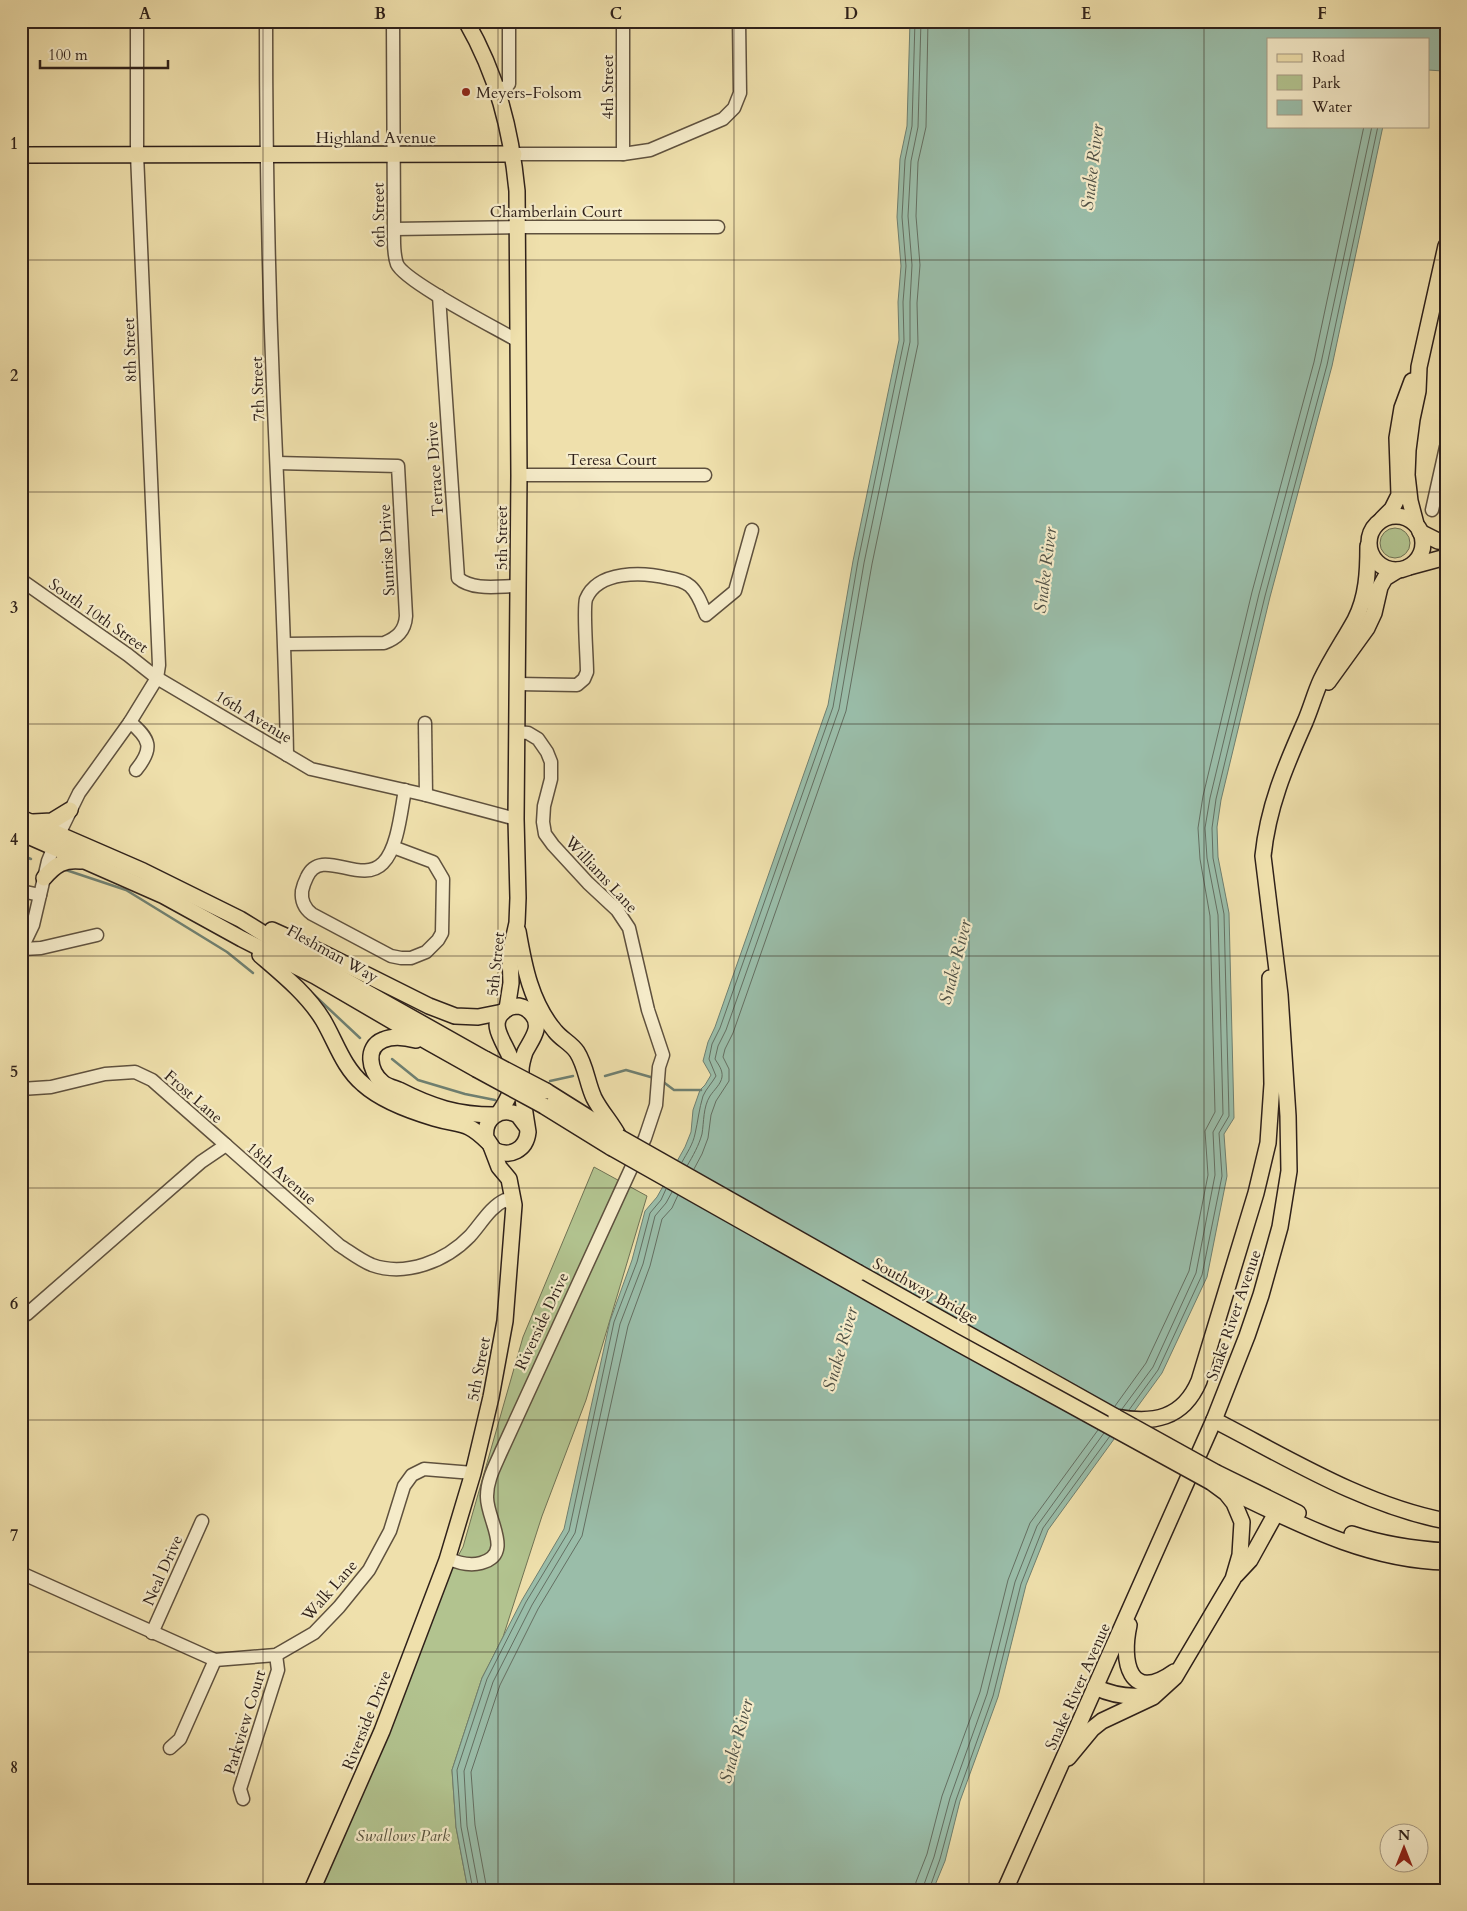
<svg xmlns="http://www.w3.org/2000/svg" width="1467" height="1911" font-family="Cardo,serif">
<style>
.green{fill:#b2c38f;stroke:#707254}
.water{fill:#9abda9;stroke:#6f7f70}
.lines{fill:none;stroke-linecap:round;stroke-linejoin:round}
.shore{stroke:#646f62;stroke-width:1}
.stream{stroke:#6f7f70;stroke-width:2.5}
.minor-casing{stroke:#5f513e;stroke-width:15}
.major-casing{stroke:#2f211a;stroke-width:18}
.minor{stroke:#f5ebc9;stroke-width:12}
.major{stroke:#efe0ac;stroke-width:15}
.major-bridge-casing{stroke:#2f211a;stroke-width:18;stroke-linecap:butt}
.major-bridge{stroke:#efe0ac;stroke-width:15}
.grid{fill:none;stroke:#2f211a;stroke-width:1;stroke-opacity:0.55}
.poi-dot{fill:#8f2418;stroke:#f5ebc9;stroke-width:2}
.labels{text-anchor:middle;stroke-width:4.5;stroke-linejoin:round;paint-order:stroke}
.street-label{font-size:16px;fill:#2f211a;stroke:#f5ebc9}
.poi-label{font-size:16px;fill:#2f211a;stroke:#f5ebc9;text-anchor:start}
.park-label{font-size:16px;font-style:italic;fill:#56523d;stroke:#f5ebc9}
.water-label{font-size:18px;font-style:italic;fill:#4f5045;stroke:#f5ebc9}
.neatline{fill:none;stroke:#2f211a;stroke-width:2}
.grid-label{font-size:16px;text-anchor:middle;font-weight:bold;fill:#2f211a}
</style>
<rect width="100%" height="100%" fill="#efe0ac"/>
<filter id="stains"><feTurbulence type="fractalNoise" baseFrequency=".004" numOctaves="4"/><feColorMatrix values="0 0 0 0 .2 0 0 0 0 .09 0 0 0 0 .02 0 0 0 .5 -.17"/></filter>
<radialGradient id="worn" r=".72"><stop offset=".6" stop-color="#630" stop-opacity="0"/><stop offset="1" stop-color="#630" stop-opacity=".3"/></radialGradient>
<!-- green -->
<g class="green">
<circle cx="1395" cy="543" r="15"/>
<path d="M594,1167L647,1196L586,1400L542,1516L503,1637L482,1678L452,1770L456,1827L468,1890H321L452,1567L463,1547L523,1337Z"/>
</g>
<!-- water -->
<path class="water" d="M910,21H1446V60L1443,71L1428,70V39H1268V126H1383L1332,366L1270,597L1221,800L1217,827L1218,857L1229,913L1234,1118L1224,1134L1227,1176L1207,1277L1162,1373L1048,1530L1026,1585L998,1697L960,1801L945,1861L933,1890H468L456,1827L452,1770L482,1678L522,1600L564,1529L610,1321L632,1260L645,1211L657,1197L685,1147L691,1132L693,1110L700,1090L705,1085L711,1075L703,1061L708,1042L715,1027L828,705L853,561L899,340L898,302L901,266L897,217L900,159L907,126Z"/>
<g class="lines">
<!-- shore -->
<g class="shore">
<path d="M682,1162C687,1153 693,1144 695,1134C698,1121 699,1109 703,1096C706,1089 712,1083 716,1076L709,1059L712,1044L720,1028L833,707L858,561L904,341L903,302L906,266L902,217L905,160L912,126L915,21"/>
<path d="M687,1166C693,1156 699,1145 702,1134C704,1122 703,1107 710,1096C714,1090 721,1084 722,1077C723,1070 718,1064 715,1059L718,1046L726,1030L839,709L864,563L910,342V302L912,265L908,216L911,161L918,127L921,21"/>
<path d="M694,1169L702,1154L708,1138L711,1115L716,1101L729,1081V1069L723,1057L725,1049L733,1033L846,711L872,564L918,344L917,303L920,265L916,216L918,162L926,127L928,21"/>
<path d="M1115,1406L1146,1363L1189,1271L1208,1175L1205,1131L1215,1112L1210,916L1200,859L1198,828L1203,796L1252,592L1314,362L1364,126"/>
<path d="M1122,1409L1153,1367L1196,1273L1215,1175L1213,1132L1223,1114L1218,915L1207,858L1205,828L1210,798L1259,594L1321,363L1372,126"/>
<path d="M1129,1410L1158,1370L1202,1275L1222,1176L1219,1133L1229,1116L1224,914L1213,858L1212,828L1216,799L1265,596L1327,365L1378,126"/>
<path d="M473,1890L461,1827L457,1770L487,1679L526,1602L569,1531L614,1322L637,1262L650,1213L661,1200L666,1189"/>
<path d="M479,1890L467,1826L464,1771L493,1682L532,1605L575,1533L620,1324L643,1264L655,1216L666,1203L672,1192"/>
<path d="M487,1890L475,1825L471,1772L500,1685L538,1609L582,1536L628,1326L650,1266L662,1219L672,1208L678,1195"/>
<path d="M915,1890L916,1882L927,1854L942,1796L980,1692L1008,1580L1030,1523L1098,1430"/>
<path d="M922,1890L934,1857L950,1798L987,1694L1015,1582L1037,1526L1104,1433"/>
<path d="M929,1890L940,1859L956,1800L993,1696L1021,1584L1043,1528L1110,1436"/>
</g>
<!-- stream -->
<g class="stream">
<path d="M21,855L31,859"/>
<path d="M66,870L126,890L227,952L253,973"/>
<path d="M312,993L360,1038"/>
<path d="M392,1059L418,1080L465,1094L495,1100"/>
<path d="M605,1076L626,1070L654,1078"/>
<path d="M550,1081L573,1076"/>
<path d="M662,1081L674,1090H701"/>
</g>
<defs>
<g id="minor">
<path d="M266,21C266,142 268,263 273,385C278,508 285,631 287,755"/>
<path d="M393,21L394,229C394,240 393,253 397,264C405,282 496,328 518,341"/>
<path d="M499,93L509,84V21"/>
<path d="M514,154H623L650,150L723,119L734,108L740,93L739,21"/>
<path d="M623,154V21"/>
<path d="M394,229L518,227H718"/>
<path d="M439,296L458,578C473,591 499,586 518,586"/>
<path d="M277,463L398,466L406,616C405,631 397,638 384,643L285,644"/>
<path d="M519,475H705"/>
<path d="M1432,510L1446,447"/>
<path d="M21,580L128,655L157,678L311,769L426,795L516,819"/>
<path d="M518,684L577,685L584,679L587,672C587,658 583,609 586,599C598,570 643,572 668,578C675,579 684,581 690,586C698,593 702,605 706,615L735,591L752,530"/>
<path d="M130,722C150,739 154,748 136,770"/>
<path d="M425,723L426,795"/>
<path d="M393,847L433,862L443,879L442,933L438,940L426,952L411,958H401L391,956L312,914C304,908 301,901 302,891C303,886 305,881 307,877C321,846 361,886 383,863C398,848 401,810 405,790"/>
<path d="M21,891L40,895"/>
<path d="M23,949L41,948L97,935"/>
<path d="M21,950L33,925L48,861L59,834L79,793L130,722L157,678L159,665L137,154V21"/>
<path d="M21,1089L51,1087L105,1074L135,1072L152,1080L226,1145"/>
<path d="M21,1317L27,1314L201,1162L226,1145L339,1245C350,1252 360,1260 372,1265C406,1277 446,1261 470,1236C481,1224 490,1207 505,1200L514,1205"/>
<path d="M447,1558C458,1563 470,1566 481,1563C515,1554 486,1519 487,1496C487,1480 495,1466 501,1452L645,1138L656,1105L659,1067L663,1055L648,1010L629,928L617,910L588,883L553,845L545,834L543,822L544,806L551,779V762L547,752L538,739L528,733L517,732"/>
<path d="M21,1573L215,1660L276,1655L314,1633L339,1607L369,1570L390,1531L404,1486L412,1475L424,1469L473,1473"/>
<path d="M152,1633L202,1521"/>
<path d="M170,1748L180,1739L215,1660"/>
<path d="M243,1799L240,1789L278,1670L276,1655"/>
</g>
<g id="major">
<path d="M466,21C497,75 511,129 517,191L519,475L516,819L518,898L517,923L510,954L511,983L507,1009"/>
<path d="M21,155L514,154"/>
<circle cx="1396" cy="543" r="27"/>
<path d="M1382,519L1392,509L1399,495L1397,438L1402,408L1412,381"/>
<path d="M1416,524L1410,501L1407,475L1408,450L1412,419L1418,391L1419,367L1446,246"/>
<path d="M1420,532L1438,541L1446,542"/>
<path d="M1409,567L1446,557"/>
<path d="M1328,682L1367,628L1374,613L1380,587L1385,578L1398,570"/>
<path d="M21,818L143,871L240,919L277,942L485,1059"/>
<path d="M33,822L52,821L70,810"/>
<path d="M21,833L164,896L242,939L315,976L428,1042L476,1069"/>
<path d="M44,878C55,865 64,859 81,861"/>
<path d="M272,930L323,953L429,1006L455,1016L478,1017L503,1012"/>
<path d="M518,931C524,966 531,1003 555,1031C561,1039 571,1043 577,1052C586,1066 587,1083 594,1098C601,1112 612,1123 619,1137"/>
<path d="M260,955C282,974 307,994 323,1020C336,1042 343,1067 363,1084C382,1101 410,1111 434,1118C461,1126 466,1120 488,1142"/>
<path d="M416,1040C405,1037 394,1035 383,1040C365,1047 369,1071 382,1082C386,1086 394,1088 399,1090C432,1107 458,1115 494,1115"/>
<path d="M546,1091L613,1133"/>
<path d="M544,1106L612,1148"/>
<path d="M499,1113C510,1096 514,1088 513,1067C511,1048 485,1026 504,1011C508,1007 514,1006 519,1006C524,1007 529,1010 532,1014C543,1027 531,1040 525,1052C523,1058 521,1065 521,1071C521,1092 525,1112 528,1132C526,1150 510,1158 494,1150L486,1138C483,1118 501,1106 518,1115L527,1127"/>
<path d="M859,1273L1116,1417C1153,1424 1183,1419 1199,1381L1256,1193L1268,1143L1272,1084L1270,978"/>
<path d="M1214,1420C1288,1458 1363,1505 1446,1521"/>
<path d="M1217,1473L1298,1513"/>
<path d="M1226,1489C1297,1523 1365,1560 1446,1562"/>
<path d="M1352,1534C1382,1544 1414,1549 1446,1551"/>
<path d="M1236,1575L1250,1560L1276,1513"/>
<path d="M1129,1625C1121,1661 1129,1704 1174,1672"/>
<path d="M1095,1687C1112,1695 1130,1698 1149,1695"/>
<path d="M1068,1758L1092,1729L1102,1721L1153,1697L1175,1677L1233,1579L1240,1555L1242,1522L1234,1503L1226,1493L1211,1482"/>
<path d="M312,1890L382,1731L447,1560L473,1473L491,1397L505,1321L514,1205L509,1179L499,1167L491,1146"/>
<path d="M1005,1890L1214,1420L1247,1336L1261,1295L1280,1227L1289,1171L1288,1116L1280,995L1263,856C1268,807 1285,767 1305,722C1311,708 1315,693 1321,680C1331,659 1344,640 1355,620C1367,597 1368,571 1368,546"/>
</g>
</defs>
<!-- minor casing -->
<use href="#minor" class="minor-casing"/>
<!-- major casing -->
<use href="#major" class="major-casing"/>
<!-- minor -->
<use href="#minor" class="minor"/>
<!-- major -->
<use href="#major" class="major"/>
<defs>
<g id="major-bridge">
<path d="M485,1059L546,1091"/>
<path d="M476,1069L544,1106"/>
<path d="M619,1137L859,1273"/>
<path d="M612,1148L954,1341L1211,1482"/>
<path d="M1116,1417L1217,1473"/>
</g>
</defs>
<!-- major-bridge casing -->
<use href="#major-bridge" class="major-bridge-casing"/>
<!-- major-bridge -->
<use href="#major-bridge" class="major-bridge"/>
</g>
<!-- grid -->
<path class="grid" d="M263,21V1890M498,21V1890M734,21V1890M969,21V1890M1204,21V1890M21,260H1446M21,492H1446M21,724H1446M21,956H1446M21,1188H1446M21,1420H1446M21,1652H1446"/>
<!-- markers -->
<circle class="poi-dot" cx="466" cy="92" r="5"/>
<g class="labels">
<!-- street labels -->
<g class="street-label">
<text transform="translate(607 87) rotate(-90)" y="6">4th Street</text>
<text x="376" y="143">Highland Avenue</text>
<text x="556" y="217">Chamberlain Court</text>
<text transform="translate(378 215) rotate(-91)" y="6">6th Street</text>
<text transform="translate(129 350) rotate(-92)" y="6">8th Street</text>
<text transform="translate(257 389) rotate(-92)" y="6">7th Street</text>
<text x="612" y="465">Teresa Court</text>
<text transform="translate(434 469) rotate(-94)" y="6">Terrace Drive</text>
<text transform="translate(501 538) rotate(-90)" y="6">5th Street</text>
<text transform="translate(386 550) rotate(-93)" y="6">Sunrise Drive</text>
<text transform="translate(99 615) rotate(35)" y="6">South 10th Street</text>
<text transform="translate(254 716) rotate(31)" y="6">16th Avenue</text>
<text transform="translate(602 874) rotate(47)" y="6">Williams Lane</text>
<text transform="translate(333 953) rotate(29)" y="6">Fleshman Way</text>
<text transform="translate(495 964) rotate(-84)" y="6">5th Street</text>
<text transform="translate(194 1096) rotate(41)" y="6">Frost Lane</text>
<text transform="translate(282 1173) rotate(41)" y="6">18th Avenue</text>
<text transform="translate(926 1290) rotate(29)" y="6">Southway Bridge</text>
<text transform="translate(1233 1315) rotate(-71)" y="6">Snake River Avenue</text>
<text transform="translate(541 1321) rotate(-65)" y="6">Riverside Drive</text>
<text transform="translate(478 1369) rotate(-79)" y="6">5th Street</text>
<text transform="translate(162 1570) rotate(-66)" y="6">Neal Drive</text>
<text transform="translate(329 1590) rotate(-49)" y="6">Walk Lane</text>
<text transform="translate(1077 1686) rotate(-66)" y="6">Snake River Avenue</text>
<text transform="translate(366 1720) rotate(-68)" y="6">Riverside Drive</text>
<text transform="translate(244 1722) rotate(-73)" y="6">Parkview Court</text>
</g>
<!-- poi labels -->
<g class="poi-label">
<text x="476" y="98">Meyers-Folsom</text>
</g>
<!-- park labels -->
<g class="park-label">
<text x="403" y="1841">Swallows Park</text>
</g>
<!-- water labels -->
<g class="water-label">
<text transform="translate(1092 167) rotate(-83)" y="6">Snake River</text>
<text transform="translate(1045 570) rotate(-83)" y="6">Snake River</text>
<text transform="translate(955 962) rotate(-76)" y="6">Snake River</text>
<text transform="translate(840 1349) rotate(-74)" y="6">Snake River</text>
<text transform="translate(736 1741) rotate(-75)" y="6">Snake River</text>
</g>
</g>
<!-- margin -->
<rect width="1467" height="1911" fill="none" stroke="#efe0ac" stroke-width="55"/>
<!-- legend -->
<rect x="1267" y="38" width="162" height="90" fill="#f5ebc9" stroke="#a69a83"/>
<rect x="1277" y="54" width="25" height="8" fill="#efe0ac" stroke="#a69a83"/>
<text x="1312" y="62" font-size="15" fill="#2f211a">Road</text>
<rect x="1277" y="75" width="25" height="15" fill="#b2c38f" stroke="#a69a83"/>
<text x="1312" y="88" font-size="15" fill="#2f211a">Park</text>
<rect x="1277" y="100" width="25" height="15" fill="#9abda9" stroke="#a69a83"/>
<text x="1312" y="112" font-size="15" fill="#2f211a">Water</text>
<!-- north arrow -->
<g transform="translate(1404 1848)"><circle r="24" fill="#f5ebc9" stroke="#a69a83"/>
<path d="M0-4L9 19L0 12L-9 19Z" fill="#8f2418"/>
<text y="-8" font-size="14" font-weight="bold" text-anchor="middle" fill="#2f211a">N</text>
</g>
<!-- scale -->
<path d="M40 60v8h128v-8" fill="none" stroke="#2f211a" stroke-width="2.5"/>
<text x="48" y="60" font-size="15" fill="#2f211a" stroke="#f5ebc9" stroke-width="4" paint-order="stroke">100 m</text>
<rect x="28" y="28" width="1412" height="1856" class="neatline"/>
<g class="grid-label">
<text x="145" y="19">A</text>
<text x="380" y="19">B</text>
<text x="616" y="19">C</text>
<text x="851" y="19">D</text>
<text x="1086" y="19">E</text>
<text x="1322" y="19">F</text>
<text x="14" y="149">1</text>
<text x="14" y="381">2</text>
<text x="14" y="613">3</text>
<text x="14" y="845">4</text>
<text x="14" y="1077">5</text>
<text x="14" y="1309">6</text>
<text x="14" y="1541">7</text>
<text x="14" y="1773">8</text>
</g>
<rect width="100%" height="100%" filter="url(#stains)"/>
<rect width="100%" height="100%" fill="url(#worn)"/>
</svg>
